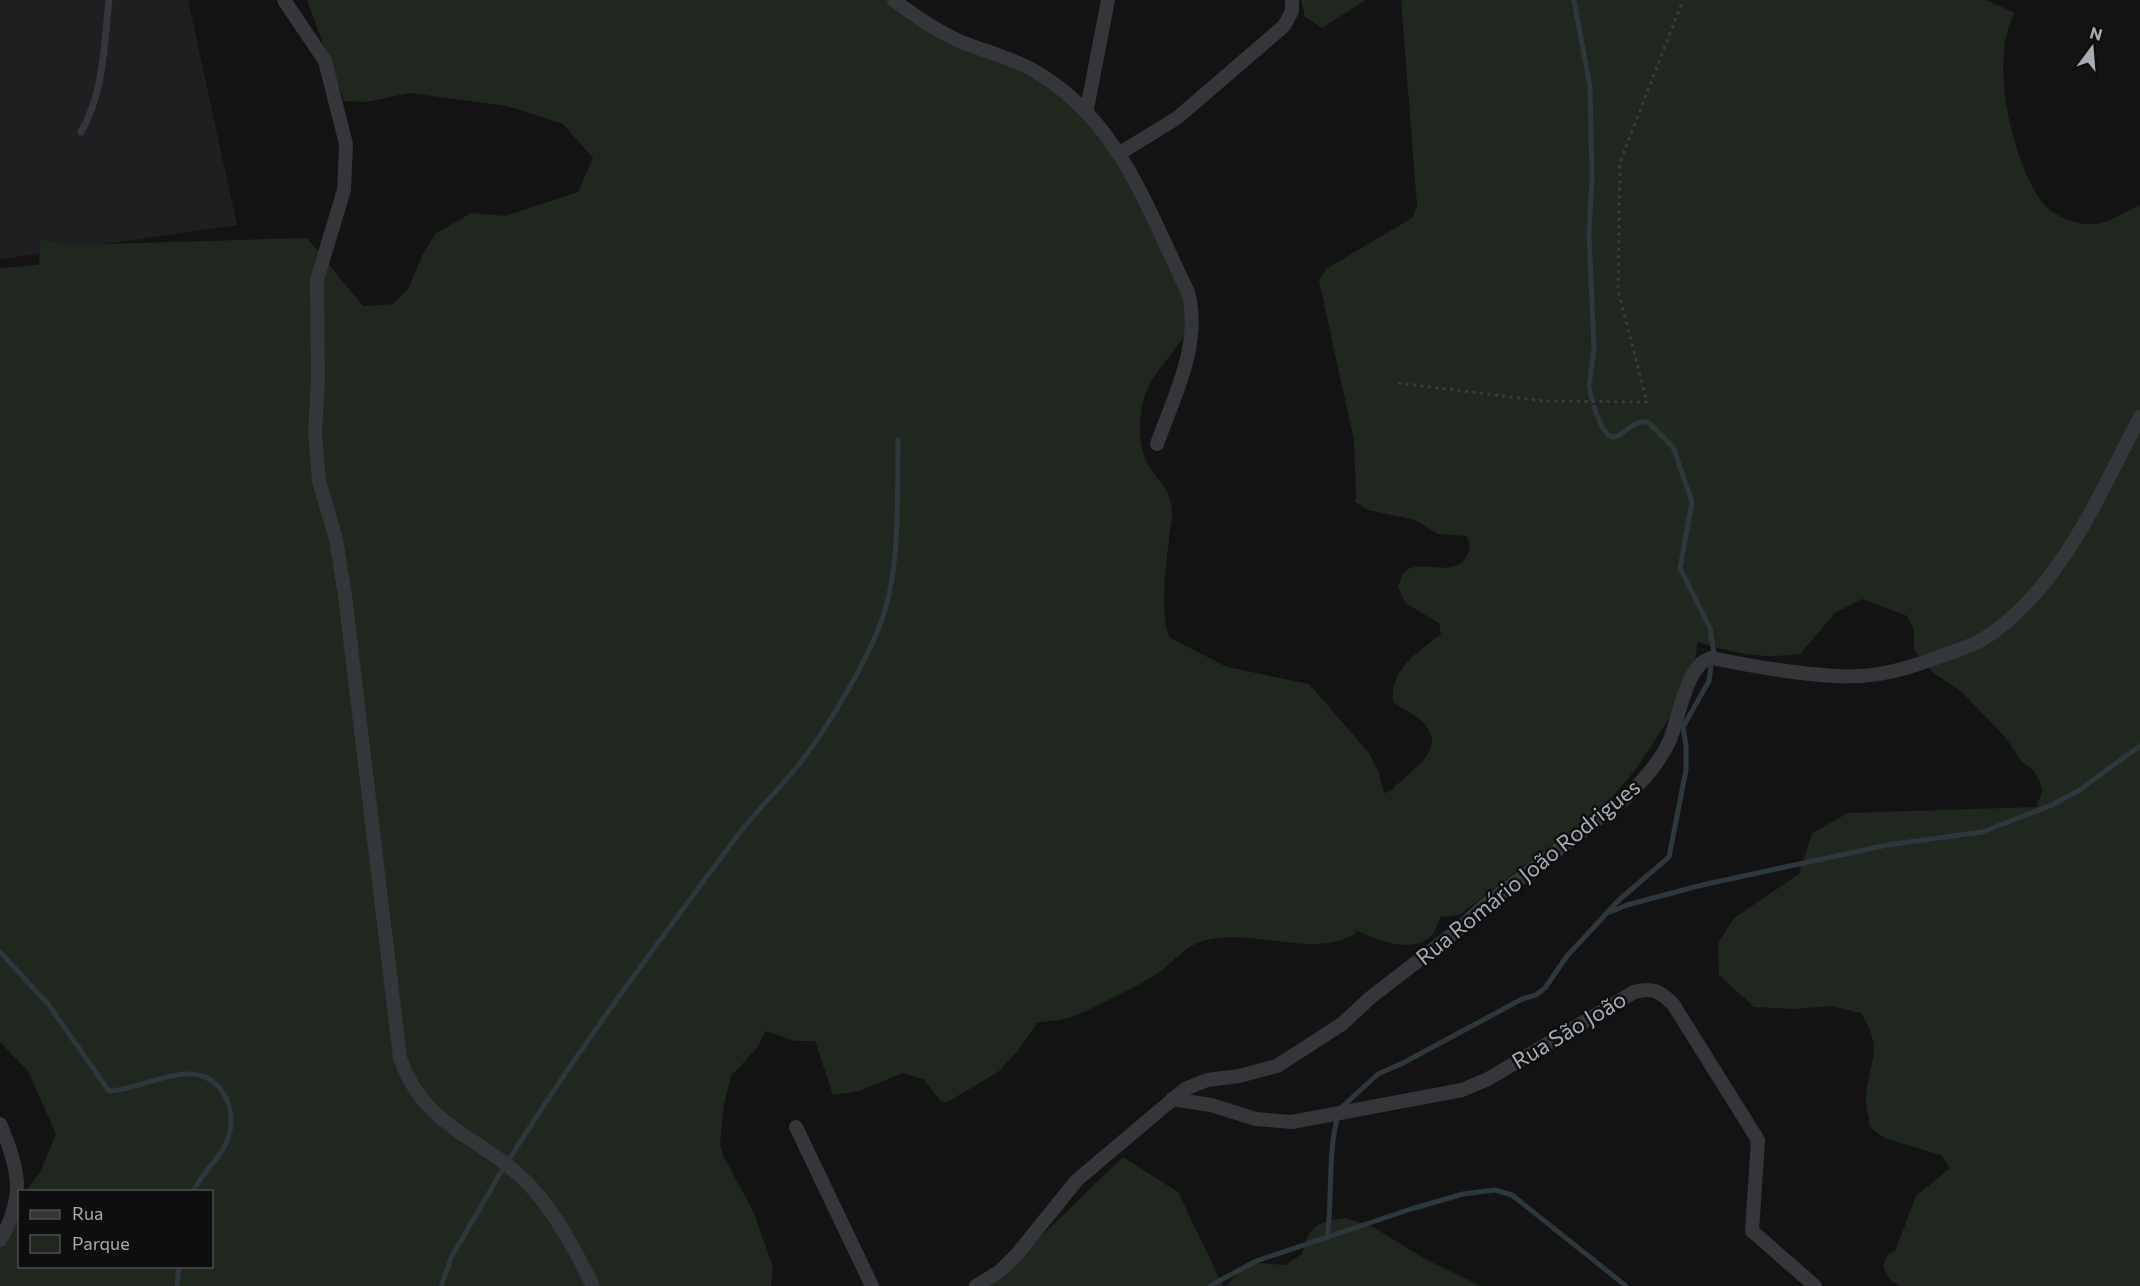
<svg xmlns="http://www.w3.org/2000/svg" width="2140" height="1286" font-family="Commissioner,sans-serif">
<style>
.built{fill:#1f1f21}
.green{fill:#1f271f}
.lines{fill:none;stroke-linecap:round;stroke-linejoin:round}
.stream{stroke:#2d373c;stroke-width:5}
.path{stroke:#3a3d40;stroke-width:3;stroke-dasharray:3 4.5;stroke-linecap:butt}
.lane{stroke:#343639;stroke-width:7}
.street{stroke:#343639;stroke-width:14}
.labels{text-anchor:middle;stroke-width:5;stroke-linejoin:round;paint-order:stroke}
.street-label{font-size:22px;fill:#a5acb4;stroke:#0e0e0f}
</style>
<rect width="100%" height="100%" fill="#131314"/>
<!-- built -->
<path class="built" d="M0,0H188L237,225L0,259Z"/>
<!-- green -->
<g class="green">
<path d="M307,0H887L916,22L1022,70L1048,85L1094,127L1112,149L1180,284L1188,329C1174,356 1148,375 1142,406C1138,425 1139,452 1150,468C1161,484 1171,490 1172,512C1173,521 1169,530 1169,539C1166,564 1159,617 1170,638L1227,667L1309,684L1369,753L1379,773L1384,793L1391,791C1411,768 1455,748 1417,717C1409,711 1400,708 1393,702C1390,668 1418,653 1441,634L1439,623L1405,603L1398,587C1401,579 1402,570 1411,568C1431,562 1457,578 1468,553C1471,546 1470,542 1466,536L1438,534L1415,520L1368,510L1354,501L1356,498L1354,440L1319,281L1326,269L1412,218L1417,206L1401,0H1986L2015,13C1988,57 2012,162 2042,202C2051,214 2071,223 2086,224C2108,226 2121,213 2140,205V1286H1900L1889,1279L1883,1266L1888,1254L1895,1251L1916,1196L1950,1168L1941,1155L1884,1138L1870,1127C1869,1117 1865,1104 1866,1094C1871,1056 1883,1050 1861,1013L1831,1006L1796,1009L1754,1007L1719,975L1718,943L1734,918L1799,874L1812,833L1848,813L2036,807L2042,792L2040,781L2033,770L2022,762L2005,737L1962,692L1931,671L1914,650V630L1907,616L1862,599L1835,613L1800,654C1759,659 1738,654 1698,642L1693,670L1672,714L1636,769L1609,801L1459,915L1440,917C1438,923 1436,930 1432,935C1413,955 1376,940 1356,930L1355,934C1316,958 1256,930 1211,939C1183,944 1176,962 1155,975C1141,984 1078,1017 1064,1019C1055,1021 1046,1021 1037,1023L1017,1052L998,1072L946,1103L940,1100L923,1079L903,1073L859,1091L833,1095L815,1041H795L766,1031L757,1048L731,1076L724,1104L720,1143L723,1155L754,1213L773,1267L771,1286H0V1227L19,1201L20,1266H212V1192L26,1191L40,1172L56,1134L28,1071L0,1042V268L39,265L40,240L70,245L307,238L363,306L393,304L408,289L422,256L435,234L471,213L505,216L578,192L593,158L563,124L507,106L409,93L367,102L344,101Z"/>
<path d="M1301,0H1366L1322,28L1305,17Z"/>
<path d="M1123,1157L1178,1192L1223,1286H981L1009,1267Z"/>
<path d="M1345,1218L1373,1227L1423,1258L1481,1286H1226L1248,1262L1285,1265L1302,1254C1310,1225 1315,1223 1345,1218Z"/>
</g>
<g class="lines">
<!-- stream -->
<g class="stream">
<path d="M1574,0L1590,87L1592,178L1589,235L1594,348L1589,386L1592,399"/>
<path d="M1594,407C1614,466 1621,419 1648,422L1673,447L1692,502L1680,568L1710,628L1714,654"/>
<path d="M1610,912L1627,905L1702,885L1887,845L1982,832L2052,805L2078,791L2140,746"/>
<path d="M0,952L48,1004L109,1091C147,1090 201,1049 226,1098C232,1111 233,1124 228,1138C221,1159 202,1172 193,1192"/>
<path d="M1342,1107L1378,1074L1403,1063L1522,999L1536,995L1545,988L1567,956L1619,900L1669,857L1686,770V745L1683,727L1709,681L1711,667"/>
<path d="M510,1158C581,1045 661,938 741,831C760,807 782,786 801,762C828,727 864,666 880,625C901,570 897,498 898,440"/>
<path d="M1327,1238C1333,1197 1327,1156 1338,1115"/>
<path d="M177,1286L179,1266"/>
<path d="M441,1286L452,1256L504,1167"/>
<path d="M1210,1286L1256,1261L1411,1209L1463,1194L1495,1190L1512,1195L1626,1286"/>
</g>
<!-- path -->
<path class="path" d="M1398,383L1544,401L1647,402L1618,290L1620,162L1683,0"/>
<!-- lane -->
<path class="lane" d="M81,132C104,92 104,44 109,0"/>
<!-- street -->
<g class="street">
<path d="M284,0L325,61L346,144L344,190L317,280L318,381L315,433L319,481L336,539L345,596L400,1058C426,1132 485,1136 532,1188C558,1217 576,1252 593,1286"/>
<path d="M894,0C914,16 936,30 959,41C983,51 1009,57 1031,69C1119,118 1146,207 1188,292C1202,344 1174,396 1157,444"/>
<path d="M1087,109L1108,0"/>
<path d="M1120,153L1177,118L1284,26L1292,11V0"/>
<path d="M1172,1099L1211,1105L1256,1119L1292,1122L1462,1090L1488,1079L1634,992C1652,987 1660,991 1673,1004L1758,1140L1752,1231L1815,1286"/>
<path d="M0,1124C19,1168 26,1197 0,1240"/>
<path d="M796,1127L872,1286"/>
<path d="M976,1286L1000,1271L1018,1253L1077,1180L1185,1089L1207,1080L1239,1076L1277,1066L1342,1024L1370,998L1459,929L1485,905L1627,797C1643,780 1659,763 1669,742C1679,720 1686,664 1711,658C1752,666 1795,674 1837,676C1868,678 1901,671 1930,660C1948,653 1969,648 1985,638C2061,589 2099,494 2140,417"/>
</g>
</g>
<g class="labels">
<!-- street labels -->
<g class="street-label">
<text transform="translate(1528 872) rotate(-39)" y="8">Rua Romário João Rodrigues</text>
<text transform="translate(1569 1030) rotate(-31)" y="8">Rua São João</text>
</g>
</g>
<!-- legend -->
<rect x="18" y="1190" width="195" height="78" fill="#0e0e0f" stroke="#4a4d51" stroke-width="1.5"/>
<rect x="30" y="1210" width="30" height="9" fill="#343639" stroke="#4a4d51" stroke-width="1.5"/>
<text x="72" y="1220" font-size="18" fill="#a5acb4">Rua</text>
<rect x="30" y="1235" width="30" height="18" fill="#1f271f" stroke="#4a4d51" stroke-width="1.5"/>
<text x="72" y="1250" font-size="18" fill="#a5acb4">Parque</text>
<!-- north arrow -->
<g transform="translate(2092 48) rotate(16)" stroke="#0e0e0f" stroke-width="4.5" paint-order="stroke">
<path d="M0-4.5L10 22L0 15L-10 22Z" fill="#a5acb4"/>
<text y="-9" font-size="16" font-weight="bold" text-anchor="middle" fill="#a5acb4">N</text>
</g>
</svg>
